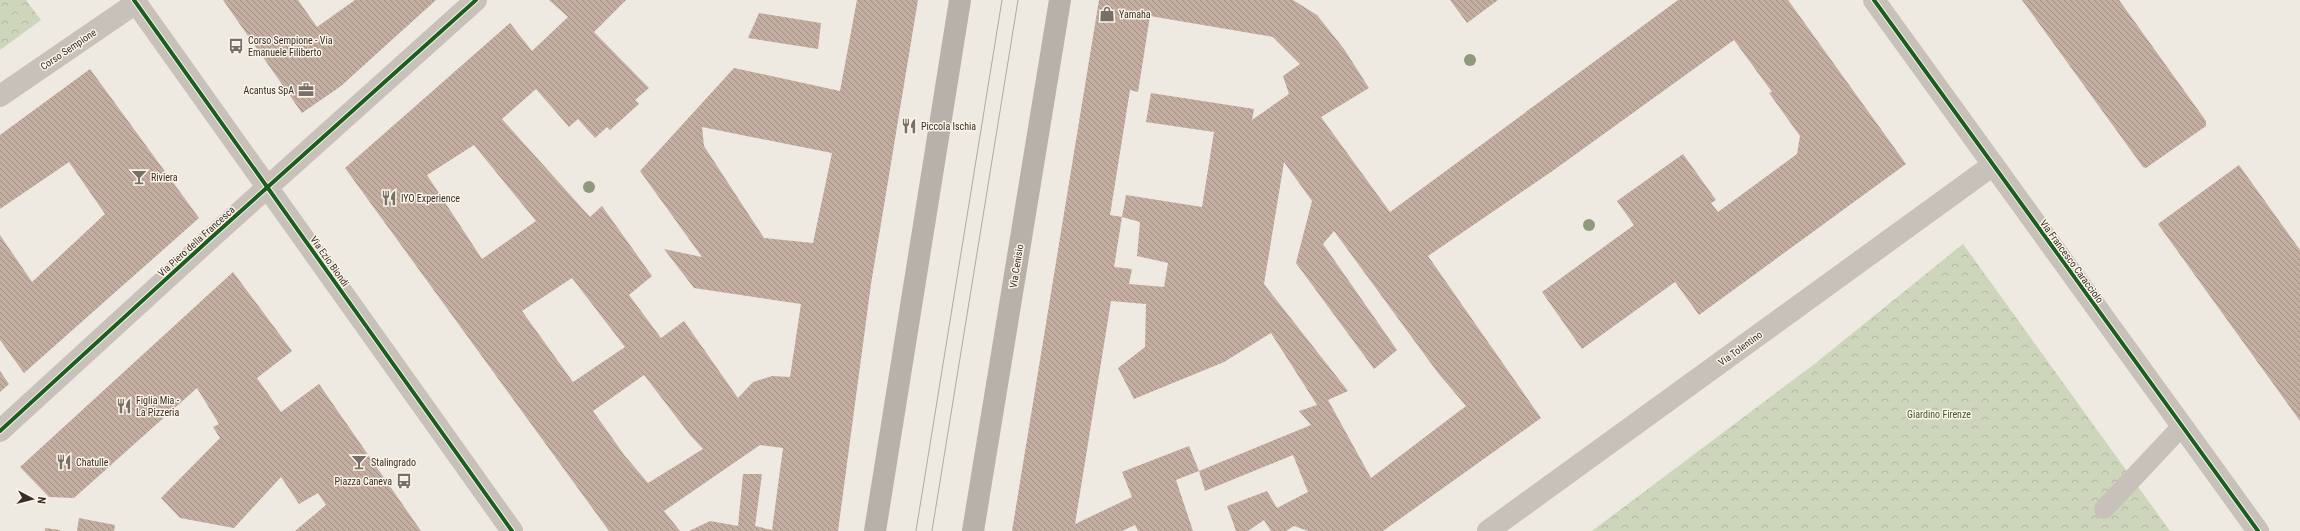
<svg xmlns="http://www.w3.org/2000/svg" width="2300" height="531" font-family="'Roboto Condensed',sans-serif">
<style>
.park{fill:url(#park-crowns)}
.building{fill:url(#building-back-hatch);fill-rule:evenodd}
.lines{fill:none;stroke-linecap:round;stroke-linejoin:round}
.service{stroke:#c7c1ba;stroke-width:20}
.minor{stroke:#c7c1ba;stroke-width:22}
.secondary{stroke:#b8b1aa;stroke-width:22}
.tram{stroke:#aea9a4;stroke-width:1}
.cycleway-casing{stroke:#fbf4e8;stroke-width:6}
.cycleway{stroke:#1b5e20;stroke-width:4}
.tree{fill:#90997c}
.labels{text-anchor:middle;stroke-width:3;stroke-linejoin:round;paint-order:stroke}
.poi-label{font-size:10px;fill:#382e27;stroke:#fbf4e8;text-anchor:start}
.street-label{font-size:10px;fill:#382e27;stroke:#fbf4e8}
.park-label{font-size:10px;fill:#435829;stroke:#fbf4e8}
</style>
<defs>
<pattern id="park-crowns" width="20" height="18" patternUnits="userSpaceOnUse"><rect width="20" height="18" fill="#cdd5ba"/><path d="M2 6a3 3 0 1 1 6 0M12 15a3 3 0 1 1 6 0" fill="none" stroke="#b1b7a0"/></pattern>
<pattern id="building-back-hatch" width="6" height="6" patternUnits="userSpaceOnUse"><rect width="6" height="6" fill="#c3aea1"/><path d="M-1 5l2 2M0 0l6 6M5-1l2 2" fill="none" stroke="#9f8e83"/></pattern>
</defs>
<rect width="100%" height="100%" fill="#eee9e1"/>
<!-- park -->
<g class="park">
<path d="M0,0H26L41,20L0,50Z"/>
<path d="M1963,244L2170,531H1592L1817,362Z"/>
</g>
<!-- building -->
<g class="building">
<path d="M223,0H298L317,27L355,0H436L341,86L302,113Z"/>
<path d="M549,0H626L594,32L649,88L635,100L639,104L610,130L607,127L595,138L578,119L569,127L536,89L502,119L590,217L602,206L652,276L629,295L661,338L684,321L738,398L753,382L772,376L790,377L801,304L694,288L664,249L702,257L640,171L734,68L840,91L857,0H918L871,284L838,531H689L710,521L738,526L743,474H762L755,526L772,530L783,448L760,445L664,511L680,531H609L345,168L510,23L532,51L568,17ZM702,127L832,153L813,243L764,238L704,146ZM474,145L536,221L482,259L427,175ZM572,278L625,347L573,382L522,311ZM644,375L690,435L703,449L648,483L625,456L593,411Z"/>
<path d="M1099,0H1293L1317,15L1344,49L1369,88L1321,117L1390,212L1678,0H1788L1906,164L1699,315L1675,282L1582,349L1542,292L1634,225L1617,201L1683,154L1716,200L1711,203L1718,212L1797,154L1800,136L1769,93L1772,92L1734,40L1551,172L1428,256L1541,418L1383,531H1308L1294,526L1286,531H1271L1264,520L1248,531H1236L1227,506L1267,491L1277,508L1308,492L1293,455L1205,491L1199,471L1311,425L1299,411L1317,405L1271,333L1224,362L1134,399L1118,368L1145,347L1146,304L1111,301L1075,524L1132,497L1122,472L1189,446L1199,471L1176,480L1193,531H1138L1135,525L1122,531H1012ZM1150,16L1273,37L1300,64L1283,76L1289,94L1252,120L1254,109L1151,93L1146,122L1214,132L1202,207L1126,195L1122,217L1140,222L1137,256L1168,263L1164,287L1129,284L1132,269L1114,267L1122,217L1110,215L1130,90L1138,92ZM1284,162L1312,201L1296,263L1374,369L1397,350L1323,244L1334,231L1438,373L1466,406L1371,478L1328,400L1348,391L1264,284Z"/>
<path d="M1450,0H1498L1467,23Z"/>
<path d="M2022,0H2119L2206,121V126L2146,168L2143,167Z"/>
<path d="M759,13L821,23L818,49L748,38Z"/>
<path d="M90,69L199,218L24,373L0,340V235L32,282L105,214L69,162L0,209V135Z"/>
<path d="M2239,165L2300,250V421L2158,224Z"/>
<path d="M233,272L292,351L257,378L281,412L319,384L421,531H295L326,505L318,493L299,504L281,477L234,528L180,518L161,498L220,438L213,427L219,424L197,388L74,498L49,497L20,467Z"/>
<path d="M0,371L9,384L0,392Z"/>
<path d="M79,518L115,525L114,531H77Z"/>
<path d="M45,528L60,530V531H45Z"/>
</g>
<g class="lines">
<!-- service -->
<path class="service" d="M2104,509L2182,426"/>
<!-- minor -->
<g class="minor">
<path d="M134,0L512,531"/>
<path d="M1874,0L2258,531"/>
<path d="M0,96L136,3"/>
<path d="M0,431L212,237L476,0"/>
<path d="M1488,531L1993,165"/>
</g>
<!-- secondary -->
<g class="secondary">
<path d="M875,531L960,0"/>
<path d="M973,531L1060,0"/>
</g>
<!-- tram -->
<g class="tram">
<path d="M916,531L1002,0"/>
<path d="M932,531L1018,0"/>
</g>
<defs>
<g id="cycleway">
<path d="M134,0L512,531"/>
<path d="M1874,0L2258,531"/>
<path d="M0,431L212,237L476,0"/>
</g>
</defs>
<!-- cycleway casing -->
<use href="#cycleway" class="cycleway-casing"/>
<!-- cycleway -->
<use href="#cycleway" class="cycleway"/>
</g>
<!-- trees -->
<g class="tree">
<circle cx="1470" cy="60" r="6"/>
<circle cx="589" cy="187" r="6"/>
<circle cx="1589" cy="225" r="6"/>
</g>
<!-- icons -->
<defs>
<symbol id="shop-bare" viewBox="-9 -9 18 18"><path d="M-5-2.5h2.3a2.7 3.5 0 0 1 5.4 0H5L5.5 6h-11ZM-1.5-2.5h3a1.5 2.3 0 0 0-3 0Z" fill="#786f68" stroke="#fbf4e8" stroke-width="2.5" paint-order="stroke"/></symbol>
<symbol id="bus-bare" viewBox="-9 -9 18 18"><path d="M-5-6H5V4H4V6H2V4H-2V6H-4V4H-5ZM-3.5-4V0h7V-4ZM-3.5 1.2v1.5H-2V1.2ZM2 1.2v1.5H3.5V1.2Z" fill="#786f68" stroke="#fbf4e8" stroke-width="2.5" paint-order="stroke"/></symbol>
<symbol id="office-bare" viewBox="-9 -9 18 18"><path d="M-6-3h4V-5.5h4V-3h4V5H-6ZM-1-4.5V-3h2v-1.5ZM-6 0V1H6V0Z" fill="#786f68" stroke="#fbf4e8" stroke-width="2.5" paint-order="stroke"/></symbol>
<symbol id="restaurant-bare" viewBox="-9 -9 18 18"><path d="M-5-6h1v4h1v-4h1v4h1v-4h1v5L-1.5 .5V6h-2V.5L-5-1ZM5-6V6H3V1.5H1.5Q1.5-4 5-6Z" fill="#786f68" stroke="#fbf4e8" stroke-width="2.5" paint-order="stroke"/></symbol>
<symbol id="bar-bare" viewBox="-9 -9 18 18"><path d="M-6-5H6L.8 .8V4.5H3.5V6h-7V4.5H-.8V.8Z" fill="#786f68" stroke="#fbf4e8" stroke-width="2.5" paint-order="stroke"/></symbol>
</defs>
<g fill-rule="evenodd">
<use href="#shop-bare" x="1096" y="3" width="22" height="22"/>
<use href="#bus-bare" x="225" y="35" width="22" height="22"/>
<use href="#office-bare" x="295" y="79" width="22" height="22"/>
<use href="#restaurant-bare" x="898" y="115" width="22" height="22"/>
<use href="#bar-bare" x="128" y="166" width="22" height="22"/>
<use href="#restaurant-bare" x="378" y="187" width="22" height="22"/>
<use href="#restaurant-bare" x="113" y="395" width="22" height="22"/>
<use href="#restaurant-bare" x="53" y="451" width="22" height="22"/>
<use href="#bar-bare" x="348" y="451" width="22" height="22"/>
<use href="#bus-bare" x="393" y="470" width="22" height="22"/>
</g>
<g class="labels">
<!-- poi labels -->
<g class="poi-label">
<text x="1119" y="18">Yamaha</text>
<text x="248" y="44">Corso Sempione - Via<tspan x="248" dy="12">Emanuele Filiberto</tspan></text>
<text x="294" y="94" text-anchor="end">Acantus SpA</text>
<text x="921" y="130">Piccola Ischia</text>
<text x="151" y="181">Riviera</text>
<text x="401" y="202">IYO Experience</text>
<text x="136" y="404">Figlia Mia -<tspan x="136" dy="12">La Pizzeria</tspan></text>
<text x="76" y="466">Chatulle</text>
<text x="371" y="466">Stalingrado</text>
<text x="392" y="485" text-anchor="end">Piazza Caneva</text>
</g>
<!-- street labels -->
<g class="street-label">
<text transform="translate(68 49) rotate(-34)" y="4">Corso Sempione</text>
<text transform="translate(196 241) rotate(-42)" y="4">Via Piero della Francesca</text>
<text transform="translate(330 261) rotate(55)" y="4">Via Ezio Biondi</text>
<text transform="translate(2072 261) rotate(54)" y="4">Via Francesco Caracciolo</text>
<text transform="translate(1016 266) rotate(-81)" y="4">Via Cenisio</text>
<text transform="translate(1740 348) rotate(-36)" y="4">Via Tolentino</text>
</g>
<!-- park labels -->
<g class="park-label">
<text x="1939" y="418">Giardino Firenze</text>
</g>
</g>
<!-- north arrow -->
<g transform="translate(32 499) rotate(97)" stroke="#fbf4e8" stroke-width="3" paint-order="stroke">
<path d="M0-3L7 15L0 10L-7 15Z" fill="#382e27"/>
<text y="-6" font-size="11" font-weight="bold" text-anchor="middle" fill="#382e27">N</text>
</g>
</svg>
